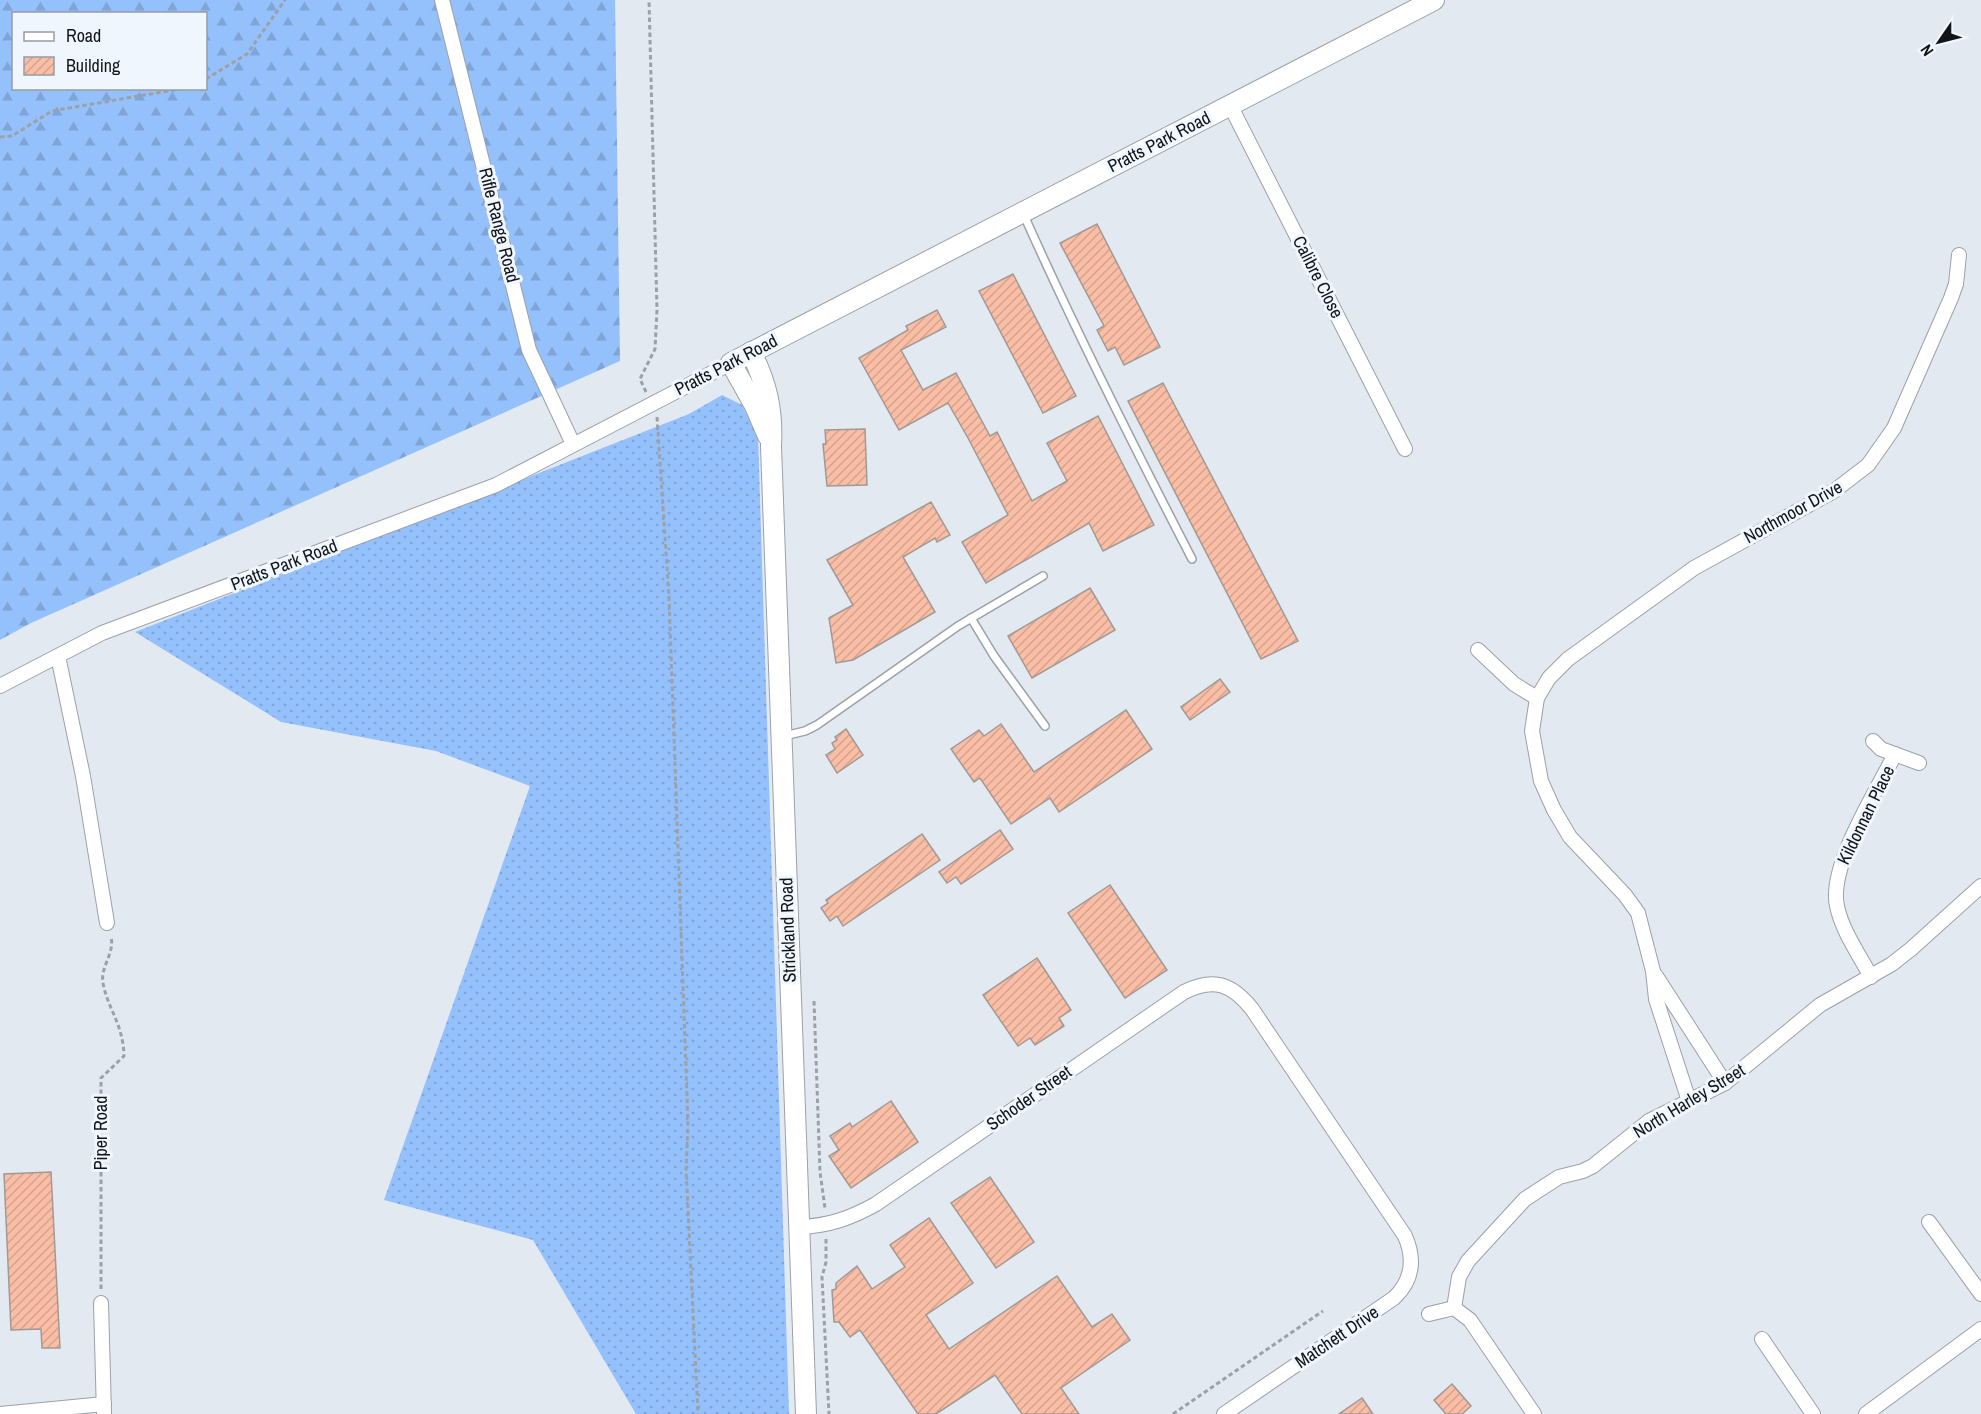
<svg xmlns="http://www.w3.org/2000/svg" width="1981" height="1414" font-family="'Archivo Narrow',sans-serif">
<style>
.grass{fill:url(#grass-dots)}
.forest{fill:url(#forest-firs);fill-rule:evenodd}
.building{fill:url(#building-hatch);stroke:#a29995;stroke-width:1.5}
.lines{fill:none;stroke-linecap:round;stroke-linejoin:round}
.lane-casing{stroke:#9ba1a8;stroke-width:10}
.street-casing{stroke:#9ba1a8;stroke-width:16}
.secondary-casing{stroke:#9ba1a8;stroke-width:22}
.path{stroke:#9ca1a7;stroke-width:3;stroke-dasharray:4.5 3;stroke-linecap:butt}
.lane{stroke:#fff;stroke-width:7}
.street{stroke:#fff;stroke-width:14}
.secondary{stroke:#fff;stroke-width:20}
.labels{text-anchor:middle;stroke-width:6;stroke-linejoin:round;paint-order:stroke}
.street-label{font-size:18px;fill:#121417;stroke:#f0f6fe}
</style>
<defs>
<pattern id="grass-dots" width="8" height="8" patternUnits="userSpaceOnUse" patternTransform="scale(1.5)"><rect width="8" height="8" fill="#94c0fb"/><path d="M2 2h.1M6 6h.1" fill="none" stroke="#7fa4d6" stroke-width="1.8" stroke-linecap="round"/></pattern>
<pattern id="forest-firs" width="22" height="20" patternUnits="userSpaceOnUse" patternTransform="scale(1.5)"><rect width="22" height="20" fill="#94c0fb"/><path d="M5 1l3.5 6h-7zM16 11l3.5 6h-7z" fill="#7fa4d6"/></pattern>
<pattern id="building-hatch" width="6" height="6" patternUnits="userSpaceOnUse" patternTransform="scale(1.5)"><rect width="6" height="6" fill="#f9bea5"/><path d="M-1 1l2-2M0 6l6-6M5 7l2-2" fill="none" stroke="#d4a28d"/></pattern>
</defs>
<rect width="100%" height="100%" fill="#e3e9f1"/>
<!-- grass -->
<path class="grass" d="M722,395L742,405L758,436L789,1414H636L533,1240L384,1200L530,786L436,751L281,722L135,632L689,414Z"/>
<!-- forest -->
<path class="forest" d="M0,0H615L620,361L31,623L0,640ZM14,14H206V88H14Z"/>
<!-- building -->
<g class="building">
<path d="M1097,224L1160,347L1124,365L1115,347L1108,351L1097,330L1104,326L1060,243Z"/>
<path d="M1013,274L1076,396L1043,413L979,291Z"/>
<path d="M937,310L946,327L901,350L923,390L956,373L990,436L997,432L1032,501L1067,481L1047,443L1098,416L1154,525L1103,551L1089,523L986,583L962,542L1008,515L968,438L948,403L899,430L859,358L908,330L906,326Z"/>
<path d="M1163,383L1298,641L1261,659L1128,401Z"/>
<path d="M865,429L867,485L827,486L823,444H826L825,430Z"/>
<path d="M931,502L950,535L937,542L935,538L903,557L935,612L853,660L836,663L829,618L853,605L827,560Z"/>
<path d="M1090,588L1115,630L1032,678L1008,636Z"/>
<path d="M1220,679L1230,692L1190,720L1181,707Z"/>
<path d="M1126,710L1152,749L1059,812L1050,798L1011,824L980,778L974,782L951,749L979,730L984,736L1001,724L1034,772Z"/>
<path d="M846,729L863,755L837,773L826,755L835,749L832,743L837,740L835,737Z"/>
<path d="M1000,830L1013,849L961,884L956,877L947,883L939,872Z"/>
<path d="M922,834L940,860L843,926L837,916L830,921L821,908L828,903L826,900Z"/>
<path d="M1110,885L1167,970L1125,998L1068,913Z"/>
<path d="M1037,958L1071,1010L1059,1018L1064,1026L1035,1045L1030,1038L1018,1046L983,995Z"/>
<path d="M891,1101L918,1142L851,1188L829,1156L839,1150L830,1136L850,1123L852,1127Z"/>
<path d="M51,1172L60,1348H42L41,1329L11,1330L4,1174Z"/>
<path d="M990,1177L1034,1242L996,1268L951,1203Z"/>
<path d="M929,1218L973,1283L926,1315L949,1349L1057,1276L1092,1327L1112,1314L1130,1340L1061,1388L1079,1414H1022L995,1375L936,1414H918L860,1330L850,1337L839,1322H834L832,1290L836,1289V1283L857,1266L872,1289L905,1267L890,1245Z"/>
<path d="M1452,1384L1471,1406L1462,1414H1446L1434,1400Z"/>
<path d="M1362,1398L1373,1414H1339Z"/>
</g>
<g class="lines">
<defs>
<g id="lane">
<path d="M1023,213C1075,330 1133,445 1192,559"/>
<path d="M971,618L994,656L1045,726"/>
<path d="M784,736L805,731L817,725L958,626L1043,576"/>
</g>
<g id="street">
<path d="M442,0L529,350L573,444"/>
<path d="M1230,105L1405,449"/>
<path d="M1478,650L1514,684L1537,698"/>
<path d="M58,656L83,776L107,923"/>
<path d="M0,686L102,633L496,485L731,363"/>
<path d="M1873,741L1881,749L1919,763"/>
<path d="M1656,976L1725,1083"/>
<path d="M1871,977C1859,954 1842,931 1837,906C1828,866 1877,791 1895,754"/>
<path d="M1689,1101L1656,999L1653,971L1638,913L1625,895L1570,837L1554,810L1541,781L1532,731L1537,698L1549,678L1568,659L1694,568L1834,491L1868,465L1894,428L1951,298L1956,284L1959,255"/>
<path d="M1929,1222L1981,1294"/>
<path d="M799,1227C829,1226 851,1218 876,1204L1184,992C1214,977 1232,984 1252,1009L1405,1236C1415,1259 1413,1280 1394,1298L1224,1414"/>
<path d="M101,1303L104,1414"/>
<path d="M1454,1308L1459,1277L1468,1261L1525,1199L1559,1177L1583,1171L1593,1166L1649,1121L1725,1083L1820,1005L1892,964L1911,949L1981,886"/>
<path d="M1429,1314L1454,1308L1470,1320L1534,1414"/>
<path d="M1762,1339L1813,1414"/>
<path d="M0,1414L104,1404"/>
<path d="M1866,1414L1981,1329"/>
</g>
<g id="secondary">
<path d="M751,352C767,384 773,410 771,446L806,1414"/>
<path d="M768,436L755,406L731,363L1434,0"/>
</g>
</defs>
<!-- lane casing -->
<use href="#lane" class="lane-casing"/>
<!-- street casing -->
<use href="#street" class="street-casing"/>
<!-- secondary casing -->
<use href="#secondary" class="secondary-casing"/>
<!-- path -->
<g class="path">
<path d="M206,79L247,54L285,0"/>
<path d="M0,137L12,136L52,111L185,88"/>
<path d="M646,392L640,379L655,349L657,310L649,0"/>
<path d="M657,417L669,597L688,1125L686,1169L698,1414"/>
<path d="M814,1001L820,1172L825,1208"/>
<path d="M826,1239V1262L822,1277L829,1414"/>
<path d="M101,1289V1078L124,1056C123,1023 108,1010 103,983C100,967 115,953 111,937"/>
<path d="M1173,1414L1323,1311"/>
</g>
<!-- lane -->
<use href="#lane" class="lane"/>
<!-- street -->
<use href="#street" class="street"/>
<!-- secondary -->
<use href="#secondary" class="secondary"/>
</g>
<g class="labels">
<!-- street labels -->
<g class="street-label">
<text transform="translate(1159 142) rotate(-27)" y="6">Pratts Park Road</text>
<text transform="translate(499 225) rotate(76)" y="6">Rifle Range Road</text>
<text transform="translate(1318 277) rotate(63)" y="6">Calibre Close</text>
<text transform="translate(726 365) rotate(-27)" y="6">Pratts Park Road</text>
<text transform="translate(1793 512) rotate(-29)" y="6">Northmoor Drive</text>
<text transform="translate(284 565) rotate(-21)" y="6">Pratts Park Road</text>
<text transform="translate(1866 815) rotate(-64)" y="6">Kildonnan Place</text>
<text transform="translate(788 930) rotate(-92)" y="6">Strickland Road</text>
<text transform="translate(1029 1098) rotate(-35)" y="6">Schoder Street</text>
<text transform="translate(1689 1101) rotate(-31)" y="6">North Harley Street</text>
<text transform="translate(101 1133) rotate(-90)" y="6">Piper Road</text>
<text transform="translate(1337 1337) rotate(-34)" y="6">Matchett Drive</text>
</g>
</g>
<!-- legend -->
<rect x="12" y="12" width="195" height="78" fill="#f0f6fe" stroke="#979ca2" stroke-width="1.5"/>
<rect x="24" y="32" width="30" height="9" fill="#ffffff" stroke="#979ca2" stroke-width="1.5"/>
<text x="66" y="42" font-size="18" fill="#121417">Road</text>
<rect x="24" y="57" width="30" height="18" fill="url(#building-hatch)" stroke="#979ca2" stroke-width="1.5"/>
<text x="66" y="72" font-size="18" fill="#121417">Building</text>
<!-- north arrow -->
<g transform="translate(1939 42) rotate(235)" stroke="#f0f6fe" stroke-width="4.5" paint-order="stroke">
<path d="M0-4.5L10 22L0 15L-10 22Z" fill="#121417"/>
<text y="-9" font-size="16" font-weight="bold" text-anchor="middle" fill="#121417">N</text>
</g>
</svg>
